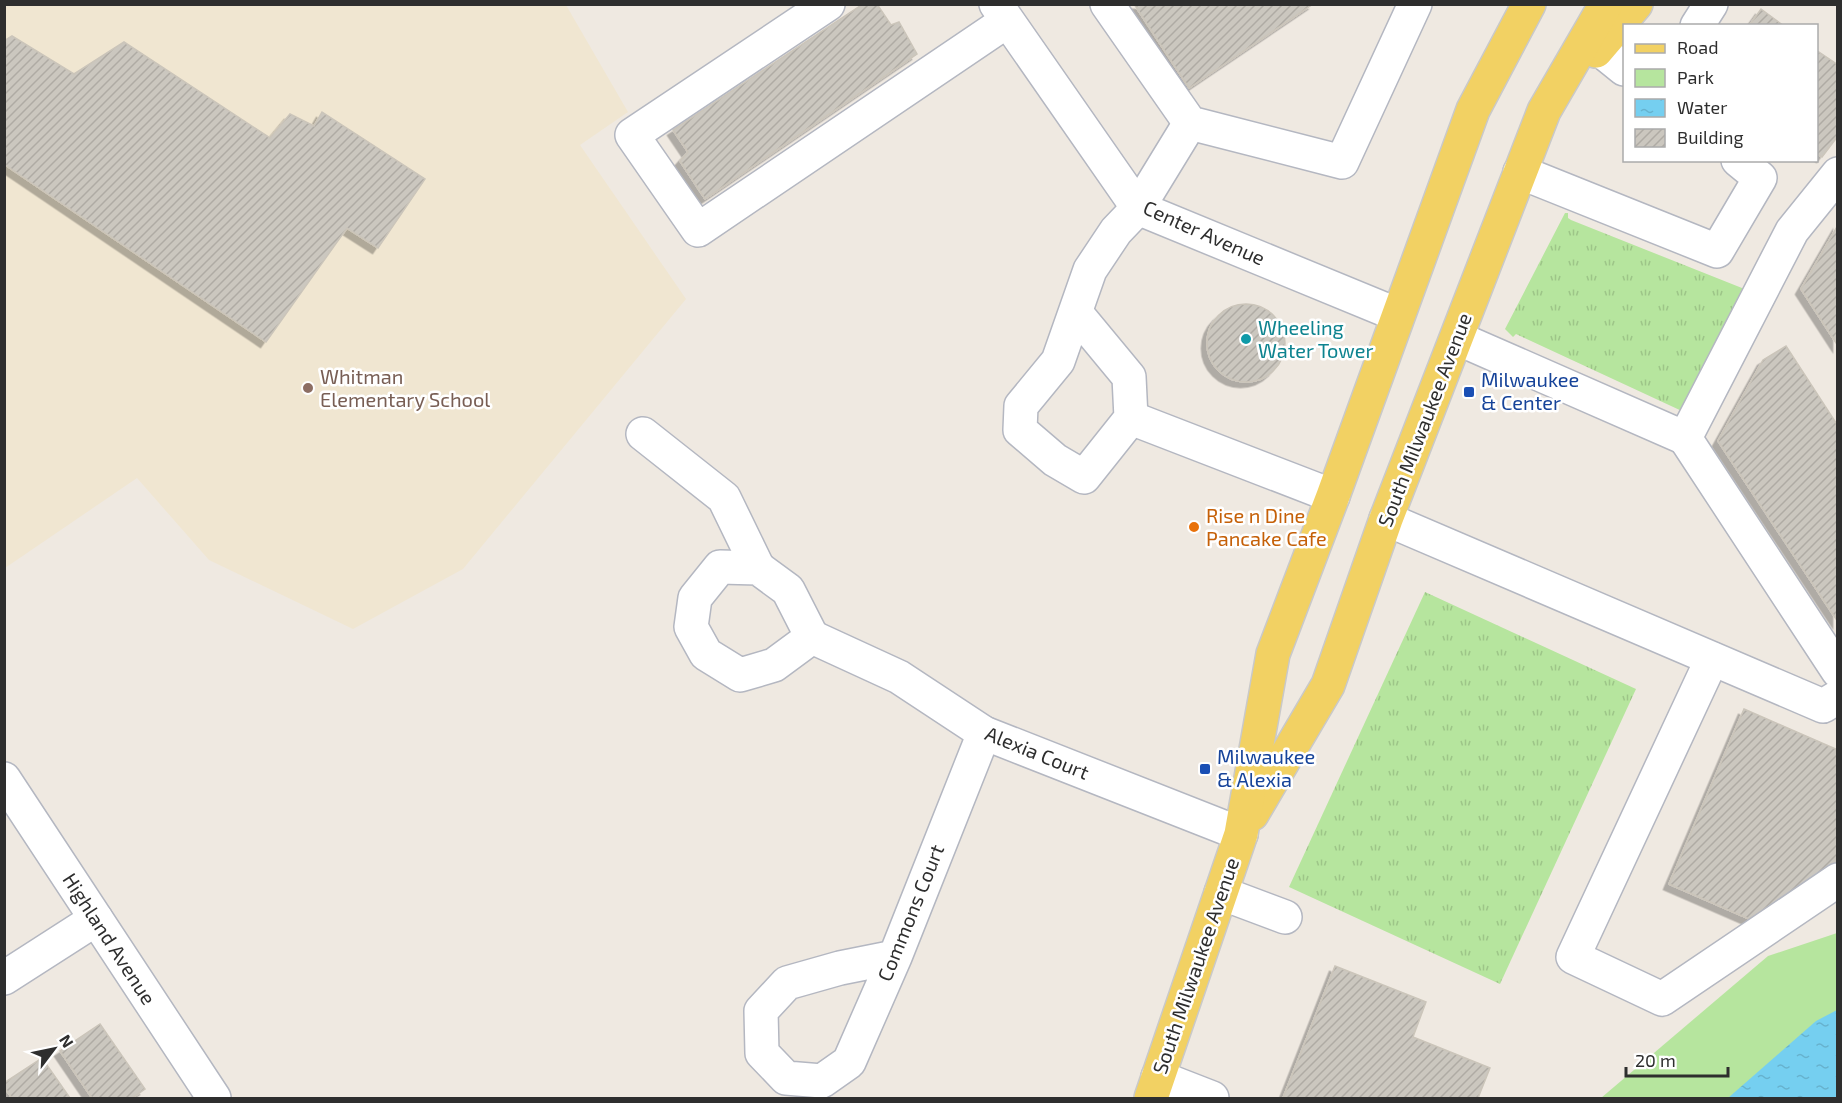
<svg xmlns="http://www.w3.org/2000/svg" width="1842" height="1103" font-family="'Exo 2',sans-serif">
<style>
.education{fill:#f0e6d1}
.grass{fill:url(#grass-tufts)}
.park{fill:#b6e59e}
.water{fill:url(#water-ripples)}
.building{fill:url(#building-hatch);stroke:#cbc5ba;stroke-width:1.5;filter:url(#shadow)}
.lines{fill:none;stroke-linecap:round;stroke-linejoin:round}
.minor-casing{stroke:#b4b7c1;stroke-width:36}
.major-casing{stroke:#c9c9c9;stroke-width:36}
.minor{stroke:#fff;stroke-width:33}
.major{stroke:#f2d163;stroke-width:33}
.culture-dot{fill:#0f9aa8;stroke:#fff;stroke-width:2}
.education-dot{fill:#8d6e63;stroke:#fff;stroke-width:2}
.transit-dot{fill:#1a4fb4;stroke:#fff;stroke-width:2}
.food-dot{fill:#e8710a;stroke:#fff;stroke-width:2}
.labels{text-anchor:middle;stroke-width:5;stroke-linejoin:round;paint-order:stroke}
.street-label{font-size:20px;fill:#2e2e2e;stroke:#fff}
.culture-label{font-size:20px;fill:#0d838f;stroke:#fff;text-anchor:start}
.education-label{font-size:20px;fill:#785e54;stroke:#fff;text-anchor:start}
.transit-label{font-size:20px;fill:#164399;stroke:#fff;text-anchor:start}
.food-label{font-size:20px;fill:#c56008;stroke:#fff;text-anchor:start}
</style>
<defs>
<pattern id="grass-tufts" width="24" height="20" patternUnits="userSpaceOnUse" patternTransform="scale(1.5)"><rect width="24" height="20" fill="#b6e59e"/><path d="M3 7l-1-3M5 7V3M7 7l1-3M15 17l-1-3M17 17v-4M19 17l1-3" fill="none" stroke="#9dc588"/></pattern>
<pattern id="water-ripples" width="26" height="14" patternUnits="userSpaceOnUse" patternTransform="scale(1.5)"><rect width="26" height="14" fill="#75cff0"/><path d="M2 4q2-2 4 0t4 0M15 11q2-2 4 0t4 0" fill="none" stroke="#66b2ce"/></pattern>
<pattern id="building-hatch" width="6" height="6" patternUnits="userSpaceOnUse" patternTransform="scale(1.5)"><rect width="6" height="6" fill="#cbc7bf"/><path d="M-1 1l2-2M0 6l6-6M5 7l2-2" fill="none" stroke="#afaba4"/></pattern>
<filter id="shadow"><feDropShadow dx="-5.5" dy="5.5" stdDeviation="0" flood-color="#0004"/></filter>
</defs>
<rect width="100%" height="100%" fill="#efe9e1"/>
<!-- education -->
<path class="education" d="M5,5H566L628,112L580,145L686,299L463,569L353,629L209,560L137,478L5,568Z"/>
<!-- grass -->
<g class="grass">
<path d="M1565,213H1568V218L1571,220L1747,290L1684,412L1516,334L1513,337L1505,329Z"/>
<path d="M1425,592L1636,689L1500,984L1289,887Z"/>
</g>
<!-- park -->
<path class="park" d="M1837,933V1098H1601L1768,956Z"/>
<!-- water -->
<path class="water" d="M1837,1010V1098H1728L1816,1021Z"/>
<!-- building -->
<g class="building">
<path d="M863,4H877L891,25L899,22L917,54L705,199L680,161L688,152L673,130Z"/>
<path d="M1134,4H1313L1189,88Z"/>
<path d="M1761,9L1784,26H1749Z"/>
<path d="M12,36L74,74L124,42L270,138L290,114L314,126L322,112L425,179L378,248L347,228L266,342L4,164V41Z"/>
<path d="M1816,50L1838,65V136L1822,157L1816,153Z"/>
<path d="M1838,225V346L1801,289Z"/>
<circle cx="1246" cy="343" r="39"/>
<path d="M1786,346L1838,426V622L1718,441L1763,360Z"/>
<path d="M1744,709L1838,750V862L1749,919L1669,884Z"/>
<path d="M1335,966L1426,1002L1413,1037L1490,1068L1478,1098H1283Z"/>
<path d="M100,1024L145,1089L132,1098H92L60,1051Z"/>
<path d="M42,1058L70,1098H12L4,1087V1083Z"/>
</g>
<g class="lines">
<defs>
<g id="minor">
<path d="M828,4L632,135L698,230L1007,21"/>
<path d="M996,4L1138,208L1398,315"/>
<path d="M1107,4L1190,123L1342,162L1415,4"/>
<path d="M1697,26L1711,4"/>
<path d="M1598,48L1624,69"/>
<path d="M1520,172L1717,251L1760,178L1738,160"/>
<path d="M1076,313L1129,377L1131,418L1084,477L1055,460L1020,430L1021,406L1058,361L1090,270L1116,231L1138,208L1190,123"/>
<path d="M1457,338L1685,438L1792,231L1838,174"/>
<path d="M1131,418L1333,496"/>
<path d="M643,434L724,498L758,568"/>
<path d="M1685,438L1838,671"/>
<path d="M1386,519L1823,706L1838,697"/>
<path d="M720,567L758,568L788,590L812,637L774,665L740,675L706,654L691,627L695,598Z"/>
<path d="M812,637L899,677L984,733L1241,834"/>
<path d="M1712,659L1573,957L1662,999L1838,880"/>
<path d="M4,779L214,1098"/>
<path d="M1221,893L1285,917"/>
<path d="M895,957L840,968L787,983L761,1011L762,1053L786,1078L822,1081L849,1062L895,957L984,733"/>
<path d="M4,978L96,919"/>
<path d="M1158,1077L1212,1098"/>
</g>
<g id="major">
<path d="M1596,51L1636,4"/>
<path d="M1252,814L1328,685L1386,519L1544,111L1606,4"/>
<path d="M1151,1098L1241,834L1273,654L1333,496L1473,110L1529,4"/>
</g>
</defs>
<!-- minor casing -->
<use href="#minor" class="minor-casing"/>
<!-- major casing -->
<use href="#major" class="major-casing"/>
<!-- minor -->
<use href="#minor" class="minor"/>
<!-- major -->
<use href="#major" class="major"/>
</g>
<!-- markers -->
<circle class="culture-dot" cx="1246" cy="339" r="6"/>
<circle class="education-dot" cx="308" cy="388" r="6"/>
<g class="transit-dot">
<rect x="1463" y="386" width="12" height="12" rx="3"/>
<rect x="1199" y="763" width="12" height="12" rx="3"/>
</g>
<circle class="food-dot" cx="1194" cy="527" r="6"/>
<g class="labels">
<!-- street labels -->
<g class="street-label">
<text transform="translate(1204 233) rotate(24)" y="7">Center Avenue</text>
<text transform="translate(1425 420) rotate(-69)" y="7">South Milwaukee Avenue</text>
<text transform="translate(1037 753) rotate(22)" y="7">Alexia Court</text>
<text transform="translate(911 913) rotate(-68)" y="7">Commons Court</text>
<text transform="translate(109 939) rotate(57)" y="7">Highland Avenue</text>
<text transform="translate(1196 966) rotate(-71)" y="7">South Milwaukee Avenue</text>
</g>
<!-- culture labels -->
<g class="culture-label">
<text x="1258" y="335">Wheeling<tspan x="1258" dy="23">Water Tower</tspan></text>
</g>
<!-- education labels -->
<g class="education-label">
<text x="320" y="384">Whitman<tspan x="320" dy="23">Elementary School</tspan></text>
</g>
<!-- transit labels -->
<g class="transit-label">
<text x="1481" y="387">Milwaukee<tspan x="1481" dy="23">&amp; Center</tspan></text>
<text x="1217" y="764">Milwaukee<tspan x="1217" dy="23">&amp; Alexia</tspan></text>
</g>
<!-- food labels -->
<g class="food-label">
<text x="1206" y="523">Rise n Dine<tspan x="1206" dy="23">Pancake Cafe</tspan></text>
</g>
</g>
<!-- border -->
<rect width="1842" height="1103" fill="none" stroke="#2e2e2e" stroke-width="12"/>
<!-- legend -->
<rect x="1623" y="24" width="195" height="138" fill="#ffffff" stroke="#ababab" stroke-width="1.5"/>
<rect x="1635" y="44" width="30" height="9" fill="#f2d163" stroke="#ababab" stroke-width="1.5"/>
<text x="1677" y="54" font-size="18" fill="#2e2e2e">Road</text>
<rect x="1635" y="69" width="30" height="18" fill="#b6e59e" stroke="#ababab" stroke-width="1.5"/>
<text x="1677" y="84" font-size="18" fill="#2e2e2e">Park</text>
<rect x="1635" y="99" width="30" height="18" fill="url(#water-ripples)" stroke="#ababab" stroke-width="1.5"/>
<text x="1677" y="114" font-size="18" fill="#2e2e2e">Water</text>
<rect x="1635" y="129" width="30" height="18" fill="url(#building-hatch)" stroke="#ababab" stroke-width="1.5"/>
<text x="1677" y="144" font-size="18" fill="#2e2e2e">Building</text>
<!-- north arrow -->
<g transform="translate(54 1049) rotate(58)" stroke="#ffffff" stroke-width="4.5" paint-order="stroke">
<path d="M0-4.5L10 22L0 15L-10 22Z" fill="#2e2e2e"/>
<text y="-9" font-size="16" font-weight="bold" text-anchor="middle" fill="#2e2e2e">N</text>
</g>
<!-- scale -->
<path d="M1626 1067v9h102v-9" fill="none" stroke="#2e2e2e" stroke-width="3"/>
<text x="1635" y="1067" font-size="18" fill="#2e2e2e" stroke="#ffffff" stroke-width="4.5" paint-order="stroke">20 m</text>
</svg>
